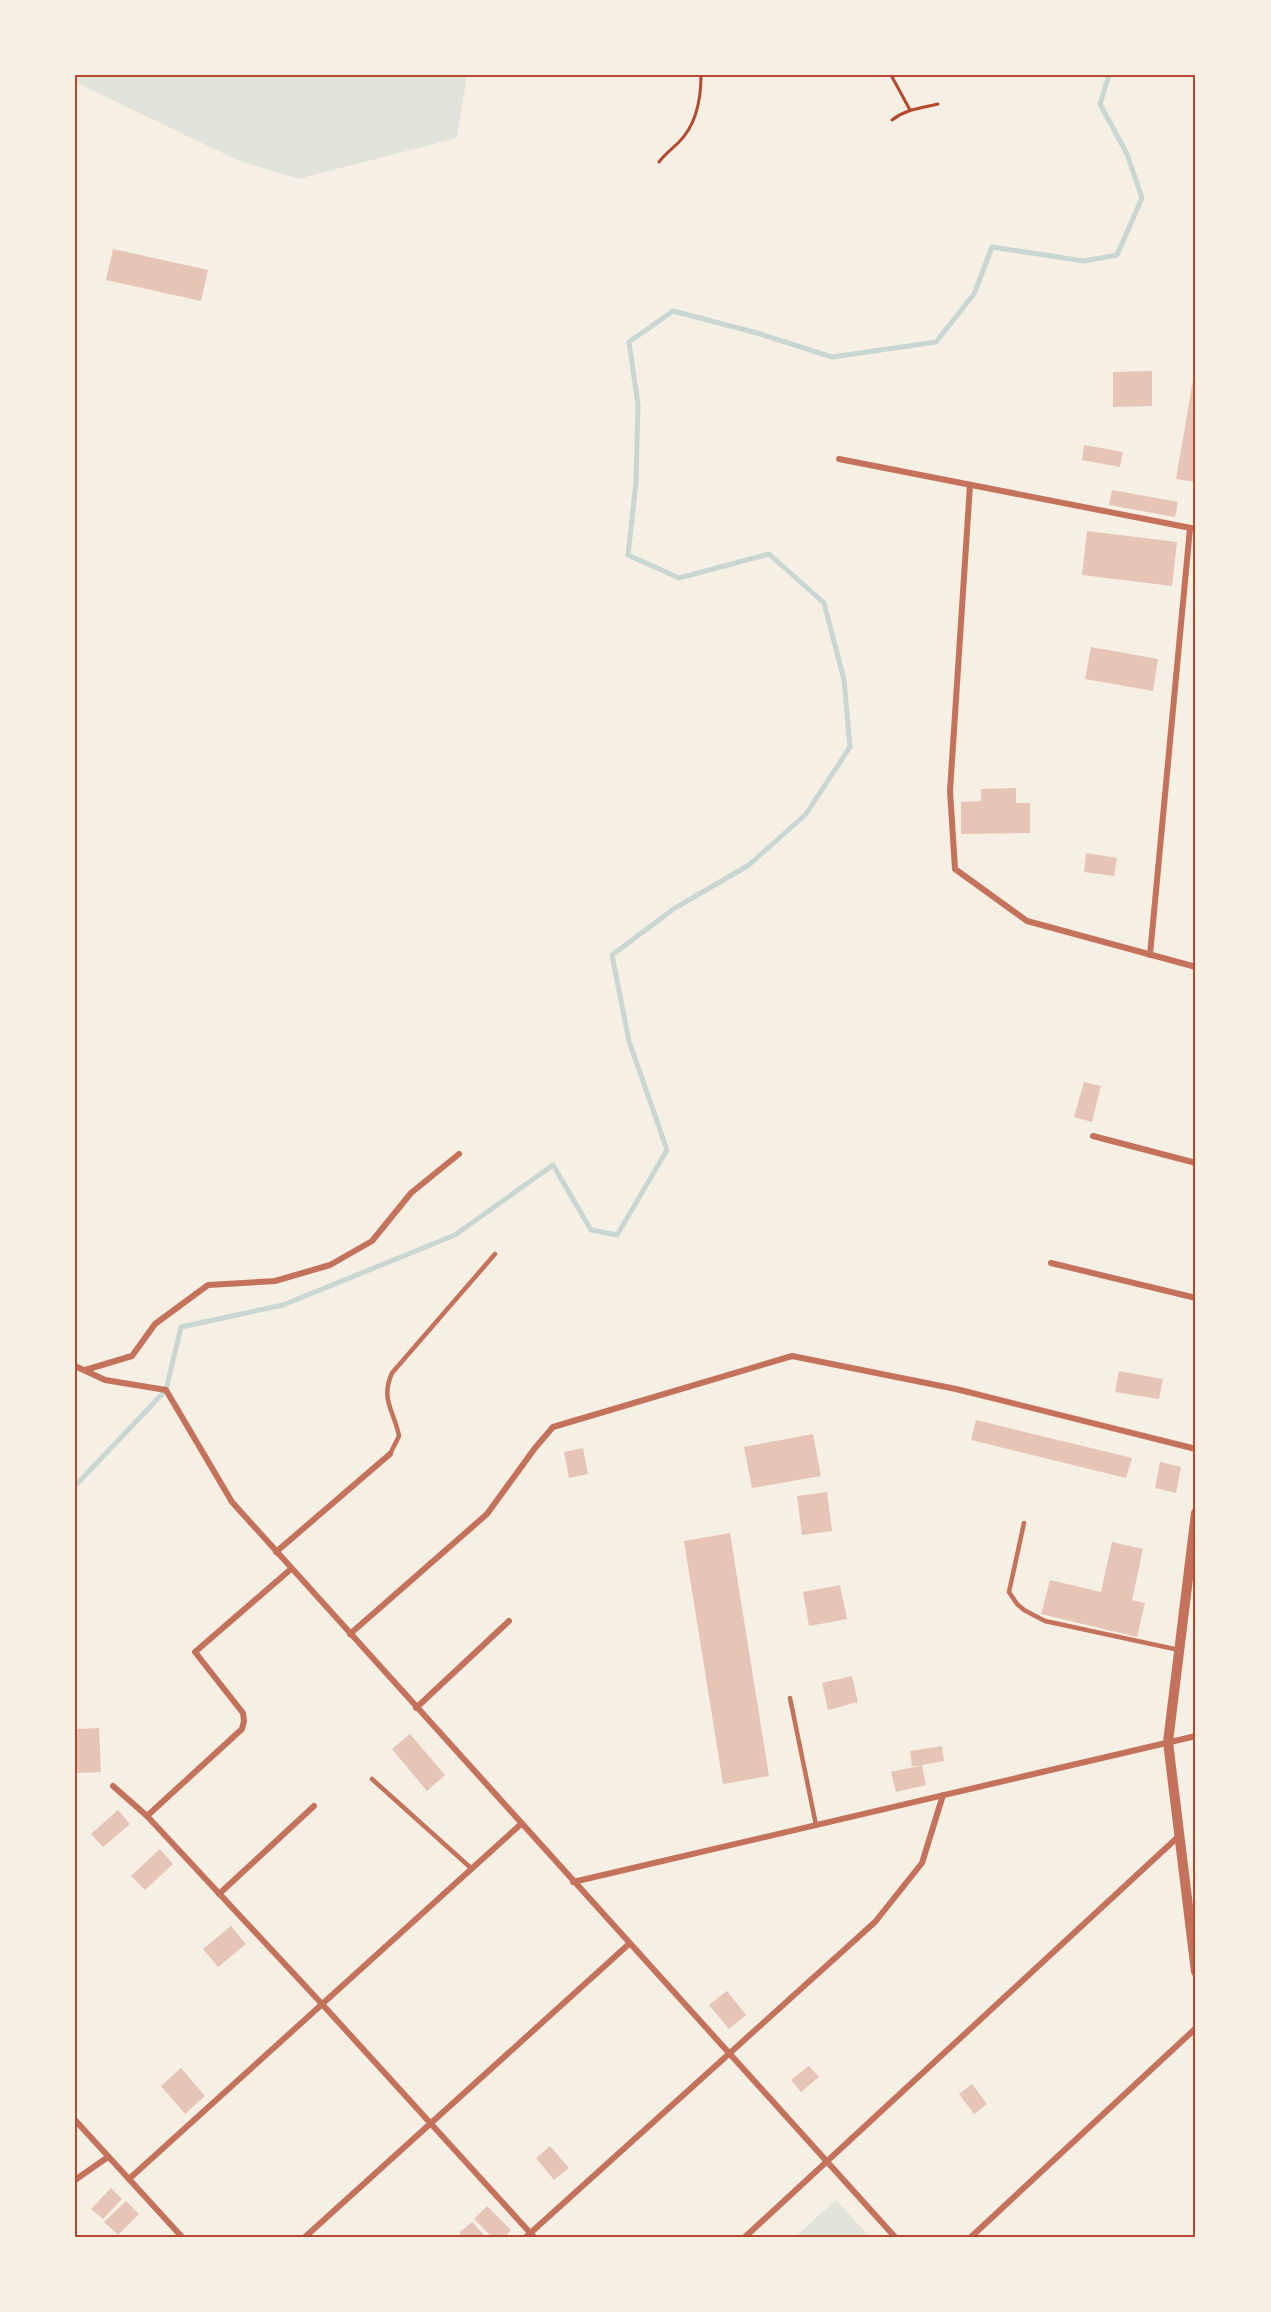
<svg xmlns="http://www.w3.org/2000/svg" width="1271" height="2312" font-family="Signika,sans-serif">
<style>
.green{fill:#e2e4dc}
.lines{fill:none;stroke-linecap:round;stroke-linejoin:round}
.stream{stroke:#c9d6d2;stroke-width:5}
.building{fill:#e6c5b7}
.path{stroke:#b5482f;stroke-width:3}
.service{stroke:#c5725c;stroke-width:4.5}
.minor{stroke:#c5725c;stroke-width:6}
.tertiary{stroke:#c5725c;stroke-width:10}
.neatline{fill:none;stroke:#b5482f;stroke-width:2}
</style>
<rect width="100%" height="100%" fill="#f6efe4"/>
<!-- green -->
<g class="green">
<path d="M75,75H467L457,138L298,179L237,160L75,82Z"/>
<path d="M836,2200L870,2237H795Z"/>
</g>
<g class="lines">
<!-- stream -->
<path class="stream" d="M75,1486L166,1390L181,1327L283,1305L455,1235L553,1165L591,1230L617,1235L667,1150L629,1041L612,955L675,908L749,865L806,814L850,747L844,680L824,603L769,554L679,578L628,555L636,482L638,405L629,342L673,311L757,333L832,357L936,342L974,294L992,247L1084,261L1117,255L1142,198L1127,154L1100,104L1109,75"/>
</g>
<!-- building -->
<g class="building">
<path d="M113,249L208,270L201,301L106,280Z"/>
<path d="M1152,371V406L1113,407V372Z"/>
<path d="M1193,380L1196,381V482L1176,479Z"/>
<path d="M1084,445L1123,452L1120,467L1082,460Z"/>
<path d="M1112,490L1178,502L1175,517L1109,505Z"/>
<path d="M1087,531L1177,542L1172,586L1082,575Z"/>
<path d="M1091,647L1158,659L1153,691L1085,679Z"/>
<path d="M1016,788V803H1030V833L961,834V802L981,801V789Z"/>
<path d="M1086,853L1117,858L1114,876L1084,872Z"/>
<path d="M1084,1082L1101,1086L1092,1122L1074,1117Z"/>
<path d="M1119,1371L1163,1379L1159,1399L1115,1392Z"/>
<path d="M976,1420L1132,1458L1126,1478L971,1440Z"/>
<path d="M813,1434L821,1476L752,1488L744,1447Z"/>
<path d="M583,1448L588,1474L569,1478L564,1452Z"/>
<path d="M1160,1462L1181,1467L1176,1493L1155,1488Z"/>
<path d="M827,1492L832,1531L802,1535L797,1496Z"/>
<path d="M730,1533L769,1776L723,1784L684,1541Z"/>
<path d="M1112,1542L1143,1549L1132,1600L1145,1603L1137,1637L1041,1614L1050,1580L1101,1592Z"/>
<path d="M840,1585L847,1619L809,1626L803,1592Z"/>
<path d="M852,1676L858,1702L828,1710L822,1683Z"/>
<path d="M99,1728L101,1772L77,1773L75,1729Z"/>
<path d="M410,1734L445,1775L427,1791L392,1749Z"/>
<path d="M942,1746L944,1761L922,1765L926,1785L896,1792L891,1772L919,1766H912L910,1751Z"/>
<path d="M118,1810L130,1824L103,1847L91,1834Z"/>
<path d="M160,1849L173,1864L145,1890L131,1876Z"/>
<path d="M231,1926L246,1944L218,1967L203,1949Z"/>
<path d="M727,1991L746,2015L729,2029L709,2005Z"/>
<path d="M809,2066L819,2077L801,2092L791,2080Z"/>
<path d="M181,2068L205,2096L185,2114L161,2086Z"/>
<path d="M972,2084L987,2104L974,2114L959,2094Z"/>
<path d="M550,2146L569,2168L554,2180L536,2158Z"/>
<path d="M111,2188L122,2199L103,2219L91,2209Z"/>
<path d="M126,2201L139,2214L118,2235L104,2222Z"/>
<path d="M487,2206L511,2230L505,2237H492L474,2219Z"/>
<path d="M472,2222L486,2237H463L459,2233Z"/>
</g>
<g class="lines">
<!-- path -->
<g class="path">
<path d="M891,75L910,110"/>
<path d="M892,120C906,109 921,108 938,104"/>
<path d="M659,162C665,154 672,149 679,142C697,124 701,99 701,75"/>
</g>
<!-- service -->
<g class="service">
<path d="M390,1454L399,1436C394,1410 380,1400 392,1373L495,1254"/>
<path d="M1024,1523L1009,1592L1017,1604L1024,1610L1045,1621L1179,1650"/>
<path d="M790,1698L816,1825"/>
<path d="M372,1779L472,1869"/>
</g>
<!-- minor -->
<g class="minor">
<path d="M839,459L1196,529"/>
<path d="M970,485L950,791L955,869L1027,921L1196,967"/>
<path d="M1150,955L1190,528"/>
<path d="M1093,1136L1196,1163"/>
<path d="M1051,1263L1196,1298"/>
<path d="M75,1366L105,1380L166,1390L232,1502L895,2237"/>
<path d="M85,1370L132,1356L155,1324L208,1285L275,1281L330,1265L372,1241L411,1193L459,1154"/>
<path d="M276,1552L390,1454"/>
<path d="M350,1634L487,1514L535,1448L553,1427L792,1356L956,1389L1196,1449"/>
<path d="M416,1708L509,1621"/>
<path d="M113,1786L147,1816L322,2004L534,2237"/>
<path d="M147,1816L242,1729L244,1721L243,1713L195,1652L291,1569"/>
<path d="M573,1882L1196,1736"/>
<path d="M219,1894L314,1806"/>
<path d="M75,2120L182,2237"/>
<path d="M129,2179L521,1824"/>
<path d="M75,2180L108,2157"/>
<path d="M305,2237L629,1944"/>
<path d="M526,2237L875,1922L922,1863L943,1795"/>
<path d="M745,2237L1179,1836"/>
<path d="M971,2237L1196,2028"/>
</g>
<!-- tertiary -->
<path class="tertiary" d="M1196,1513L1168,1742L1196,1972"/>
</g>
<!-- border -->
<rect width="1271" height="2312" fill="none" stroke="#f6efe4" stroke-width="153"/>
<rect x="76" y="76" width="1118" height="2160" class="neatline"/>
</svg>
